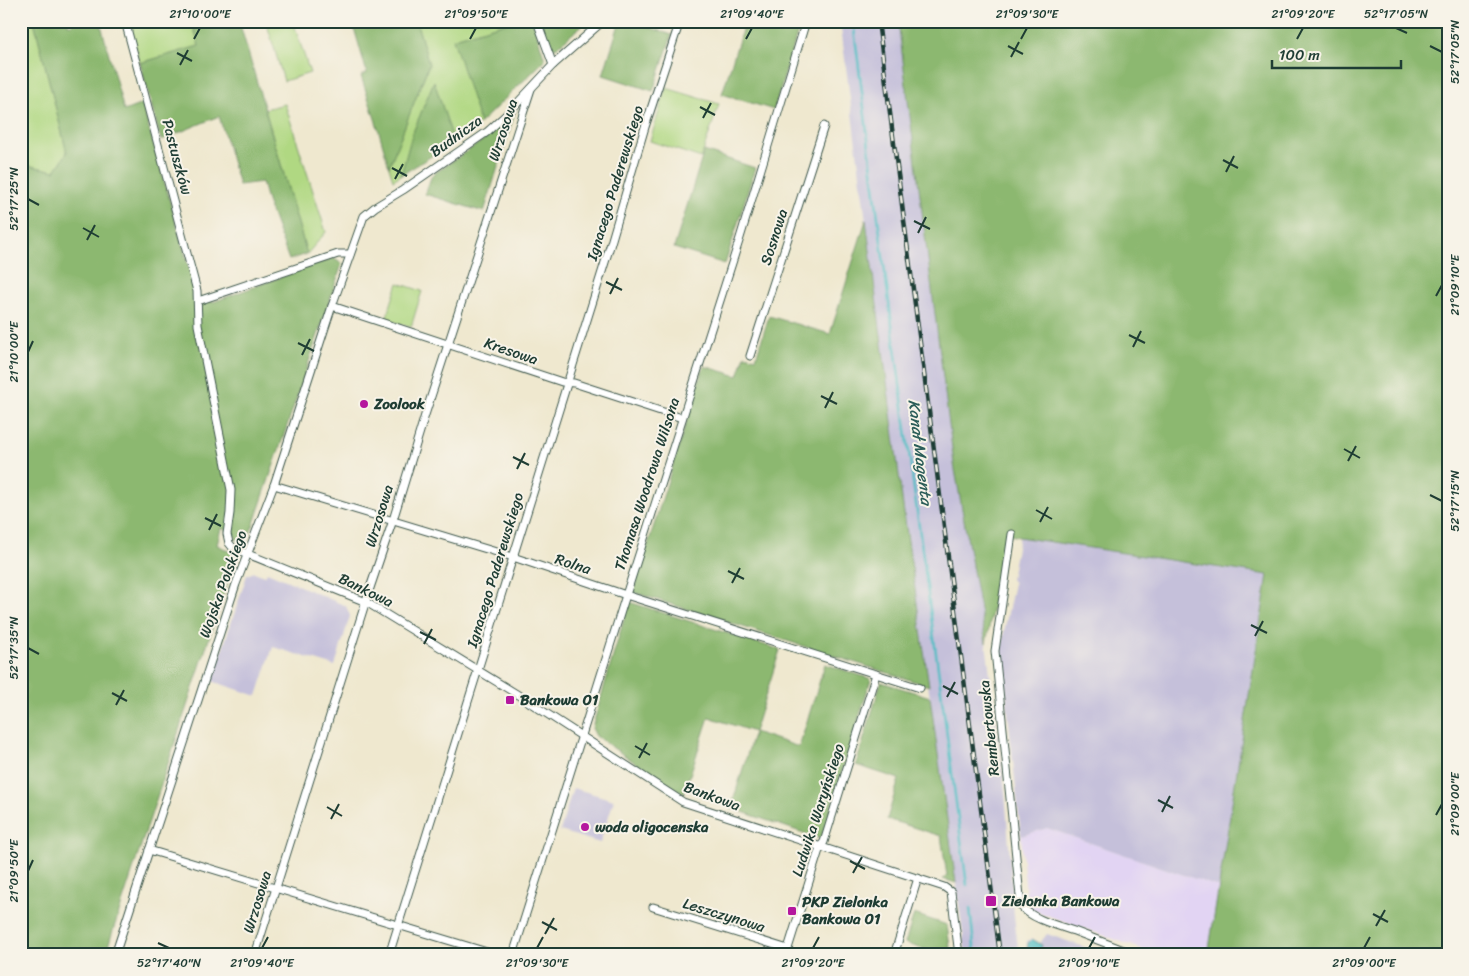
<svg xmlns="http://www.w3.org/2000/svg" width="1469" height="976" font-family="Sriracha,sans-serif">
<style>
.built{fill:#e2d4f3}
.industrial{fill:#c5c0da}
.green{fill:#b0d882;stroke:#688a5b}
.forest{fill:#8cb870;stroke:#567a52}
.water{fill:#4ebdc4;stroke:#367d7c}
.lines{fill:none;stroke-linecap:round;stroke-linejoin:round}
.stream{stroke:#4ebdc4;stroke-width:2.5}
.minor-casing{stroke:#3e574b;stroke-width:9}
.minor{stroke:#fff;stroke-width:7}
.rail-casing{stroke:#1f3d34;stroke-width:4.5}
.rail{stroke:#f7f3e8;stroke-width:2.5;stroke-dasharray:8;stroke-linecap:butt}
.ticks{fill:none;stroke:#1f3d34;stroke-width:2}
.poi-dot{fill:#b5179e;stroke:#f7f3e8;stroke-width:2}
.labels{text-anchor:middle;stroke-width:4;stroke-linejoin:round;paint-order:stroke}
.street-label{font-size:15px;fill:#1f3d34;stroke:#f7f3e8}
.poi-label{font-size:15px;font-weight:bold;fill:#1f3d34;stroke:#f7f3e8;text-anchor:start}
.water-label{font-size:16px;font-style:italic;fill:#2b5d58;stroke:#f7f3e8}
.neatline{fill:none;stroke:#1f3d34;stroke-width:2}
.ticks-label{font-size:12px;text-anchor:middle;fill:#1f3d34}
</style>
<rect width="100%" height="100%" fill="#f7f3e8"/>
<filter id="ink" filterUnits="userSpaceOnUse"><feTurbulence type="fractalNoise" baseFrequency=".02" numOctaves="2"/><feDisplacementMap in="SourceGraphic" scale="10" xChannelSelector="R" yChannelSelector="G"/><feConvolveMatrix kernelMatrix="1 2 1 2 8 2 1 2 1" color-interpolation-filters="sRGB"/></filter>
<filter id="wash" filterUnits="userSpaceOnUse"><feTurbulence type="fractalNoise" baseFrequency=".0096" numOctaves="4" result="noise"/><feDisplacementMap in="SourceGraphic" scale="20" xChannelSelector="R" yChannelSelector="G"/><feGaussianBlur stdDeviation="1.12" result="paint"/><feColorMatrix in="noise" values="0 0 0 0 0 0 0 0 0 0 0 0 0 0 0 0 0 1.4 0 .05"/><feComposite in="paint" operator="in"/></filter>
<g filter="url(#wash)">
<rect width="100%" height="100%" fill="#efe8cf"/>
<!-- built -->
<path class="built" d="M1047,828L1219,887L1208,955H1158L1027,908L1021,836Z"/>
<!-- industrial -->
<g class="industrial">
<path d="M840,21H898L954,464L986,643L1005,791L1014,916L1019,955H966L903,506Z"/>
<path d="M1019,537L1268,575L1219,887L1047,828L1021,836L1001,647L1014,583L1011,579Z"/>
<path d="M254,572L265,576L267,572L346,606L350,616L335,666L273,647L257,696L212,681L247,575Z"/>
<path d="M573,788L614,800L600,843L560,831Z"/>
<path d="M1047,934L1107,955H1032L1026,953L1027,941L1032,938L1040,943Z"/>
</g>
<!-- green -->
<g class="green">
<path d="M21,21H34L67,153L55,171L21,164Z"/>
<path d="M144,21H192L199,46L140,63L130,25Z"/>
<path d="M266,21H293L310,73L284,81Z"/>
<path d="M416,21H512L458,37L454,39L480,123L454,142L434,82L412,135L401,175L393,180L389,167L429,64Z"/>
<path d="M666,88L719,104L701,158L650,141Z"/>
<path d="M285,104L326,232L307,254L265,109Z"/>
<path d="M398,283L422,291L411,327L386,319Z"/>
</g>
<!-- forest -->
<g class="forest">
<path d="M34,21H65L71,26L73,21H100L124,111L142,104L197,296L213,302L333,258L342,264L253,526L247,540L239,542L232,533L221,528L217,545L236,554V557L105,955H21V164L55,171L67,153Z"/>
<path d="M192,21H239L307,254L289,260L267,201L262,182L239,185L219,116L161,140L140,63L199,46Z"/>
<path d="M352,21H416L429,64L389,167L378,128L361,76L367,73Z"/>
<path d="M512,21H533L545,60L480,123L453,39L458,37Z"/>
<path d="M541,21H587L556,48L549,46Z"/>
<path d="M620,21H631L672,35L653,91L603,75Z"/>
<path d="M745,21H801L774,110L722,94Z"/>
<path d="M898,21H1448V955H1208L1268,575L1019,537L1007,534L986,643L954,464Z"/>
<path d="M434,81L454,142L401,175L412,135Z"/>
<path d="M515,112L484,212L425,194L432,175L485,139Z"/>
<path d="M704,151L755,168L725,264L674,248Z"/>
<path d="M866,220L903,506L929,686L633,592L704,366L738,376L745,355L756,358L769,316L830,334Z"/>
<path d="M629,602L780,650L754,732L799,747L825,664L871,679L821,839L731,808L754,732L709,717L684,793L663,782L596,736L592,728Z"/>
<path d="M881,682L930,697L956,883L943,879L947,876L941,836L887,819L899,779L856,765Z"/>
<path d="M914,914L947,925L951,955H940L905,943Z"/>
</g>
<!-- water -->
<path class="water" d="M1032,939L1042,945L1039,955L1027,952L1028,943Z"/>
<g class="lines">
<!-- stream -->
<g class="stream">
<path d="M853,21L884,265L967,885"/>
<path d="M970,908L975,955"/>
</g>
</g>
</g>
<g filter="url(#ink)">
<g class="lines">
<defs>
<g id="minor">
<path d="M125,21L197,291L198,325L231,490L230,513L227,534L229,543L233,548L366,602L515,693L683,802L944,887L951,892L959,955"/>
<path d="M537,21L553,65"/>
<path d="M198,301L338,254H350"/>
<path d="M332,306L562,382L574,383L682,418"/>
<path d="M750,356L824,126"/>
<path d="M274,485L513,557L626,595L920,688"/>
<path d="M1012,534L995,651L1021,906C1031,919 1059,926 1074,931C1095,939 1116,947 1136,955"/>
<path d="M149,850L497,955"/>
<path d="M653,907L788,949"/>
<path d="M115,955L236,584L274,485L332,306L364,216L375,207L403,190L487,132L509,112L553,65L603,21"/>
<path d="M255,955L369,591L393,520L425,415L531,89"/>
<path d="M389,955L611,243L645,127L680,21"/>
<path d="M513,955L626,595L740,238L806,21"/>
<path d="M786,955L820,847L824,842L876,674"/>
<path d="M894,955L918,878"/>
</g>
</defs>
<!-- minor casing -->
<use href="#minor" class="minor-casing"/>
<!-- minor -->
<use href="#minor" class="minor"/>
<defs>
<path id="rail" d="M878,21L1000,955"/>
</defs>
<!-- rail casing -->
<use href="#rail" class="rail-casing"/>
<!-- rail -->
<use href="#rail" class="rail"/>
</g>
</g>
<!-- ticks -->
<path class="ticks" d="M1396,28L1407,33M194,39L200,28M470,39L476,28M746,39L752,28M1021,39L1027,28M1297,39L1303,28M1008,46L1023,54M1430,46L1442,52M177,53L192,61M1011,57L1019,42M180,65L188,50M700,107L715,115M703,118L711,103M1223,160L1238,168M392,168L407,176M1226,172L1234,156M395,179L403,164M28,199L39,205M914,221L930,229M83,228L99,237M918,233L926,217M87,240L95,225M606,282L622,290M610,294L618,278M1436,296L1442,285M1129,335L1145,343M298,343L314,351M1133,347L1141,331M28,352L33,341M302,355L310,339M821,396L837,404M825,408L833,392M1344,449L1360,458M513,457L529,465M1348,461L1356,446M517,469L525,453M1430,495L1442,501M1036,510L1052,519M205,518L221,526M1040,522L1048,507M209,530L217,514M728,571L744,579M732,583L740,568M1251,625L1267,633M420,632L436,640M1255,636L1263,621M424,644L432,629M28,648L39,654M943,686L958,694M112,693L127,701M947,697L955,682M116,705L124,690M635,746L650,755M639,758L647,743M1158,800L1173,808M327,807L342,816M1162,812L1170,796M1436,815L1442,804M331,819L339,804M850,861L865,869M28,871L33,860M853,873L862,857M1373,914L1388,922M542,922L557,930M1376,926L1385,910M545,934L554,918M158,943L169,948M262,948L268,937M537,948L543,937M813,948L819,937M1089,948L1095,937M1364,948L1370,937"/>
<!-- markers -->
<g class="poi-dot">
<circle cx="364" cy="404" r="5"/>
<rect x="505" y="695" width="10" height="10" rx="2.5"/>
<circle cx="585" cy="827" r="5"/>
<rect x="985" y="895" width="12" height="12" rx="2.5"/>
<rect x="787" y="906" width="10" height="10" rx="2.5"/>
</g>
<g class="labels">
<!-- street labels -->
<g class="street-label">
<text transform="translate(503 130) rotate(-72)" y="5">Wrzosowa</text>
<text transform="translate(456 136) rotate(-36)" y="5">Budnicza</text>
<text transform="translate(177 157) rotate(75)" y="5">Pastuszków</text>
<text transform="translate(615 183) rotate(-73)" y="5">Ignacego Paderewskiego</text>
<text transform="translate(774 237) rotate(-72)" y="5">Sosnowa</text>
<text transform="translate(511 351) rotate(19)" y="5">Kresowa</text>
<text transform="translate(647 484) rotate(-72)" y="5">Thomasa Woodrowa Wilsona</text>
<text transform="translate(379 516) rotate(-73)" y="5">Wrzosowa</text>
<text transform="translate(573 564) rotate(18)" y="5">Rolna</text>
<text transform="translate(495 570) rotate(-73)" y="5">Ignacego Paderewskiego</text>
<text transform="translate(223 584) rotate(-70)" y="5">Wojska Polskiego</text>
<text transform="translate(366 590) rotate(26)" y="5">Bankowa</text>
<text transform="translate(989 728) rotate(-96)" y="5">Rembertowska</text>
<text transform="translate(712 796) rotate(20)" y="5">Bankowa</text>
<text transform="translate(818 810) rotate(-72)" y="5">Ludwika Waryńskiego</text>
<text transform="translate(257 902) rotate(-73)" y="5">Wrzosowa</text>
<text transform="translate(724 915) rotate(17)" y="5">Leszczynowa</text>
</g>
<!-- poi labels -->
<g class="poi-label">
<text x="374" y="409">Zoolook</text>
<text x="520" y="705">Bankowa 01</text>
<text x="595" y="832">woda oligocenska</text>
<text x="1002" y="906">Zielonka Bankowa</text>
<text x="802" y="907">PKP Zielonka<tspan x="802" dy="17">Bankowa 01</tspan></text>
</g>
<!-- water labels -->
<g class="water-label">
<text transform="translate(921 452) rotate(83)" y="6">Kanał Magenta</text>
</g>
</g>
<!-- margin -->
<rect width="1469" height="976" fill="none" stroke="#f7f3e8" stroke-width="55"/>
<!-- scale -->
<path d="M1272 60v8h129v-8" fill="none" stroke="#1f3d34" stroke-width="2.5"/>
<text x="1279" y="60" font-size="15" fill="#1f3d34" stroke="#f7f3e8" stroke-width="4" paint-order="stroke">100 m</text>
<rect x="28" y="28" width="1414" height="920" class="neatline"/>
<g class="ticks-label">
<text x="200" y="18">21°10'00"E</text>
<text x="476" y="18">21°09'50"E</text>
<text x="752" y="18">21°09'40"E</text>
<text x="1027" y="18">21°09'30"E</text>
<text x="1303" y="18">21°09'20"E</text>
<text x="1396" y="18">52°17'05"N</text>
<text transform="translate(1455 52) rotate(-90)" y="4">52°17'05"N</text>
<text transform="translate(14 199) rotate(-90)" y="4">52°17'25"N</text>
<text transform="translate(1455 285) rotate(-90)" y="4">21°09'10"E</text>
<text transform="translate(14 352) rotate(-90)" y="4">21°10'00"E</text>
<text transform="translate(1455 501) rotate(-90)" y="4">52°17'15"N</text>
<text transform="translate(14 648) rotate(-90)" y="4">52°17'35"N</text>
<text transform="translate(1455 804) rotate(-90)" y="4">21°09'00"E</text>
<text transform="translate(14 871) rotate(-90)" y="4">21°09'50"E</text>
<text x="169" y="967">52°17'40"N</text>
<text x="262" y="967">21°09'40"E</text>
<text x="537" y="967">21°09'30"E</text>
<text x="813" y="967">21°09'20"E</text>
<text x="1089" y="967">21°09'10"E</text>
<text x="1364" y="967">21°09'00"E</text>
</g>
</svg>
